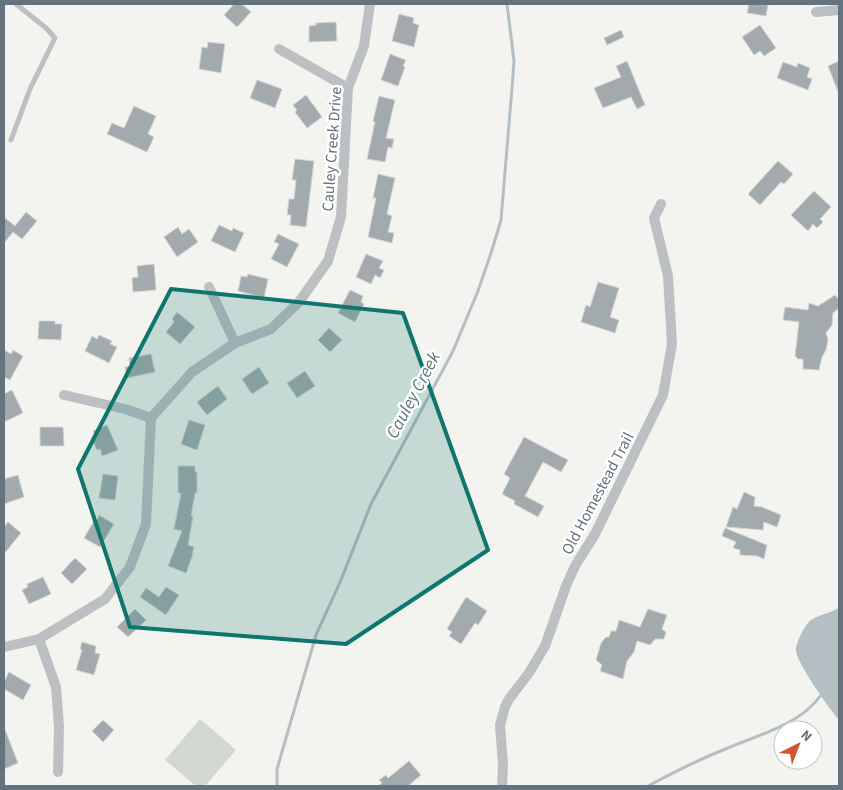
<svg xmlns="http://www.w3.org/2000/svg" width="843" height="790" font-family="'Source Sans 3',sans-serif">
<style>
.green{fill:#d2d8cf}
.water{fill:#b3bfc2}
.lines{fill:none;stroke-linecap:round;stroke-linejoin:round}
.stream{stroke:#b3bfc2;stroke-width:3}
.building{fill:#a3aaae;stroke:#d4d4d2}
.lane{stroke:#bcc0c3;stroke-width:5}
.street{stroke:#bcc0c3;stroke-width:10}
.marked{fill:#0f766e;fill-opacity:0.2;stroke:#0f766e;stroke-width:4;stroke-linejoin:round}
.labels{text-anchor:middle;stroke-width:5;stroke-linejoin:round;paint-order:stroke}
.street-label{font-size:16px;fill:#65737e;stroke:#fff}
.water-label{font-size:18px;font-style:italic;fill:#61757b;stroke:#fff}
</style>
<rect width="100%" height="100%" fill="#f3f3ef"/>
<!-- green -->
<path class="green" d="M200,719L236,750L205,786H196L165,760Z"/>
<!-- water -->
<path class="water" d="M839,608V720C829,708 798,665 796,651C795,645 805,624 811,620C819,615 830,613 839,608Z"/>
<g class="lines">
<!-- stream -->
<g class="stream">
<path d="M277,786V769L316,635L341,580L371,504L453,351L478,291L492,250L501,220L512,88L514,61L507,4"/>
<path d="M648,786C674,772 700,759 728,748C760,734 800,725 821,695"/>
</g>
</g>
<!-- building -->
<g class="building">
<path d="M234,4H242L251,12L237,27L224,15Z"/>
<path d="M749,4H765L768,5L766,16L747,13Z"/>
<path d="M399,14L414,18L413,23L419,25L414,47L392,41Z"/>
<path d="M336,22L337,41L309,42V26L316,25V23Z"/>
<path d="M760,25L776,48L764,56L760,51L754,55L742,37Z"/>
<path d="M621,30L624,37L607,45L604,38Z"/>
<path d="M208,42L225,44L221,73L199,69L202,47L207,48Z"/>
<path d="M390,54L406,60L403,66L405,67L398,86L381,80Z"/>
<path d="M627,61L645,105L637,109L631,97L603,108L594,88L621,77L616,66Z"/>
<path d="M839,61V94L828,66Z"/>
<path d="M783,62L797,67L798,63L810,68L807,77L812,79L808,90L777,78Z"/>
<path d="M257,80L282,89L275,108L250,98Z"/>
<path d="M306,95L322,117L307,128L295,112L297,110L293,105Z"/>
<path d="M379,96L395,100L386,138L394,139L392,148L388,147L385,162L367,159L375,122L373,121Z"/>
<path d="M134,106L156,116L148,134L154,137L147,152L107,134L112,123L124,128Z"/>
<path d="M295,159L314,161L306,227L290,225L291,215H287L289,199H294L296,180H292Z"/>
<path d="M778,161L793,174L784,184L781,182L760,205L748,194Z"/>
<path d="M378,174L395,178L387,214L392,216L388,232L394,233L392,243L368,237L376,198H373Z"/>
<path d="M814,191L831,207L820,219L823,222L817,228L813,224L808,231L791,215Z"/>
<path d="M26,212L37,221L22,239L13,232L4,243V217L15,226Z"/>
<path d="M219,225L232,231L233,228L244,233L235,252L211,241Z"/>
<path d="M178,227L182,234L189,229L198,242L177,257L164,237Z"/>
<path d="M278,234L299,244L287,267L271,259L279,244L274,242Z"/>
<path d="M366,254L383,261L379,268L384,270L380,278L375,275L371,284L356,277Z"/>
<path d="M154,264L156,290L133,292L132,278L138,277L137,266Z"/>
<path d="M248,274L268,279L264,298L238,291L241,276L247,277Z"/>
<path d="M598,282L619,288L610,317L619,320L615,333L581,322L586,305L590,307Z"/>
<path d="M350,290L363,296L361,302L364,304L355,322L338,313Z"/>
<path d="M835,295L839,300V308L833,313L832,325L826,333L828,340L826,350L822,357L819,370L803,369V359H798L795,356L799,322L783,320L785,307L808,310L809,303L818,306Z"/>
<path d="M177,312L195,327L180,344L166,332L174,322L172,319Z"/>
<path d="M39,321H55V324H62L61,340L38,339Z"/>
<path d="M329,328L342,340L330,352L318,340Z"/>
<path d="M99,335L112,341L110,344L117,347L109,363L85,351L92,336L97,339Z"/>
<path d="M4,350L11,354L13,350L23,356L10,380L4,377Z"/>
<path d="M151,354L155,372L127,378L125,367L130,366L129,358Z"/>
<path d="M259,367L269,383L252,394L242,379Z"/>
<path d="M305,371L315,386L297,398L287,383Z"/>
<path d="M218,386L227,399L207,415L197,402Z"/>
<path d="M12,390L23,413L4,422V394Z"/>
<path d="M189,420L205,425L197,450L181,444Z"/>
<path d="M107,425L118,450L102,456L100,449L97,450L91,438L95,436L93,431Z"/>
<path d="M40,427H63L64,446H40Z"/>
<path d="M524,437L568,460L561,472L543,462L525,496L544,506L538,517L514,504L515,501L502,494L510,478L504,474Z"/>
<path d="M178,466H195V472H197V493H195L191,516H193L188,545L194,547L192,554H193L186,573L168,566L182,531L174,529L181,493H178Z"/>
<path d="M103,474L118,476L115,500L99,498Z"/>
<path d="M18,475L24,497L4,504V479Z"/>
<path d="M744,492L755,497L754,506L762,507L781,515L777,527L764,522L763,530L726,527L733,507L737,509Z"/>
<path d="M99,515L114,524L100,547L84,538L94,521L96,522Z"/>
<path d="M8,522L21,533L4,554V527Z"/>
<path d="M725,528L767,545L764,559L757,556L740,555V550L733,548L736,542L722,536Z"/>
<path d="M75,558L87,569L72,584L61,573Z"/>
<path d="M43,577L51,594L29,604L22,590L28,587L27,584Z"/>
<path d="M166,587L179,595L166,615L140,597L146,588L159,597Z"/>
<path d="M466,597L487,611L478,625L475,623L461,644L449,636L452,632L447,629Z"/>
<path d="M135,609L146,620L128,637L117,627Z"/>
<path d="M648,609L667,615L662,629L666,632L664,639H655L650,645L637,641L634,652L627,661L623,679L600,671L602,665L596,660L601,643L606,637H609L611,631H616L619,620L640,627Z"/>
<path d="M82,642L96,646L95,653L100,654L94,675L76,670L82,650L80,649Z"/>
<path d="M9,672L31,685L23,700L4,689V682Z"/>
<path d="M103,720L114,730L103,742L92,731Z"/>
<path d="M4,727L18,763L4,769Z"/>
<path d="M409,761L421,775L408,786H378L382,783L379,780L386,775L388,778Z"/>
</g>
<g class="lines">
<!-- lane -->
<path class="lane" d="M11,140L30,89L55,38L46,28L16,4"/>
<!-- street -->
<g class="street">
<path d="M816,12L839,10"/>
<path d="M279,49L348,88"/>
<path d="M209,287L235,343"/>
<path d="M64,395L125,409L151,418"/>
<path d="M39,639L56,687L59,727L58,772"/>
<path d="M4,647L39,639L105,599L130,567L146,524L151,418L192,372L235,343L271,329L299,302L328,261L341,217L348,88L364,46L370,4"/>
<path d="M502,786L503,765L500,725L505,707L509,699L529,673L545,646L566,586L575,566L595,534L663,395L672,344L668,276L654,218L661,204"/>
</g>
</g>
<!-- marked area -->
<path class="marked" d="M171,289L403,313L488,550L346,644L130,627L78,469Z"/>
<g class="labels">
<!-- street labels -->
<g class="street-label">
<text transform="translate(331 149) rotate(-86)" y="6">Cauley Creek Drive</text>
<text transform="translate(597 493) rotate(-62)" y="6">Old Homestead Trail</text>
</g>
<!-- water labels -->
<g class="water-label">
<text transform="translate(413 395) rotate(-62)" y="6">Cauley Creek</text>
</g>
</g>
<!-- border -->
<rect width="843" height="790" fill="none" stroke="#65737e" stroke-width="10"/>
<!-- north arrow -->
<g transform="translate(798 745) rotate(42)"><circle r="24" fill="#ffffff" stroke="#c1c7cb"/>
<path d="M0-4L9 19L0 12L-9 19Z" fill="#d25431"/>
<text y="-8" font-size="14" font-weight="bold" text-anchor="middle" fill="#65737e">N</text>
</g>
</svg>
